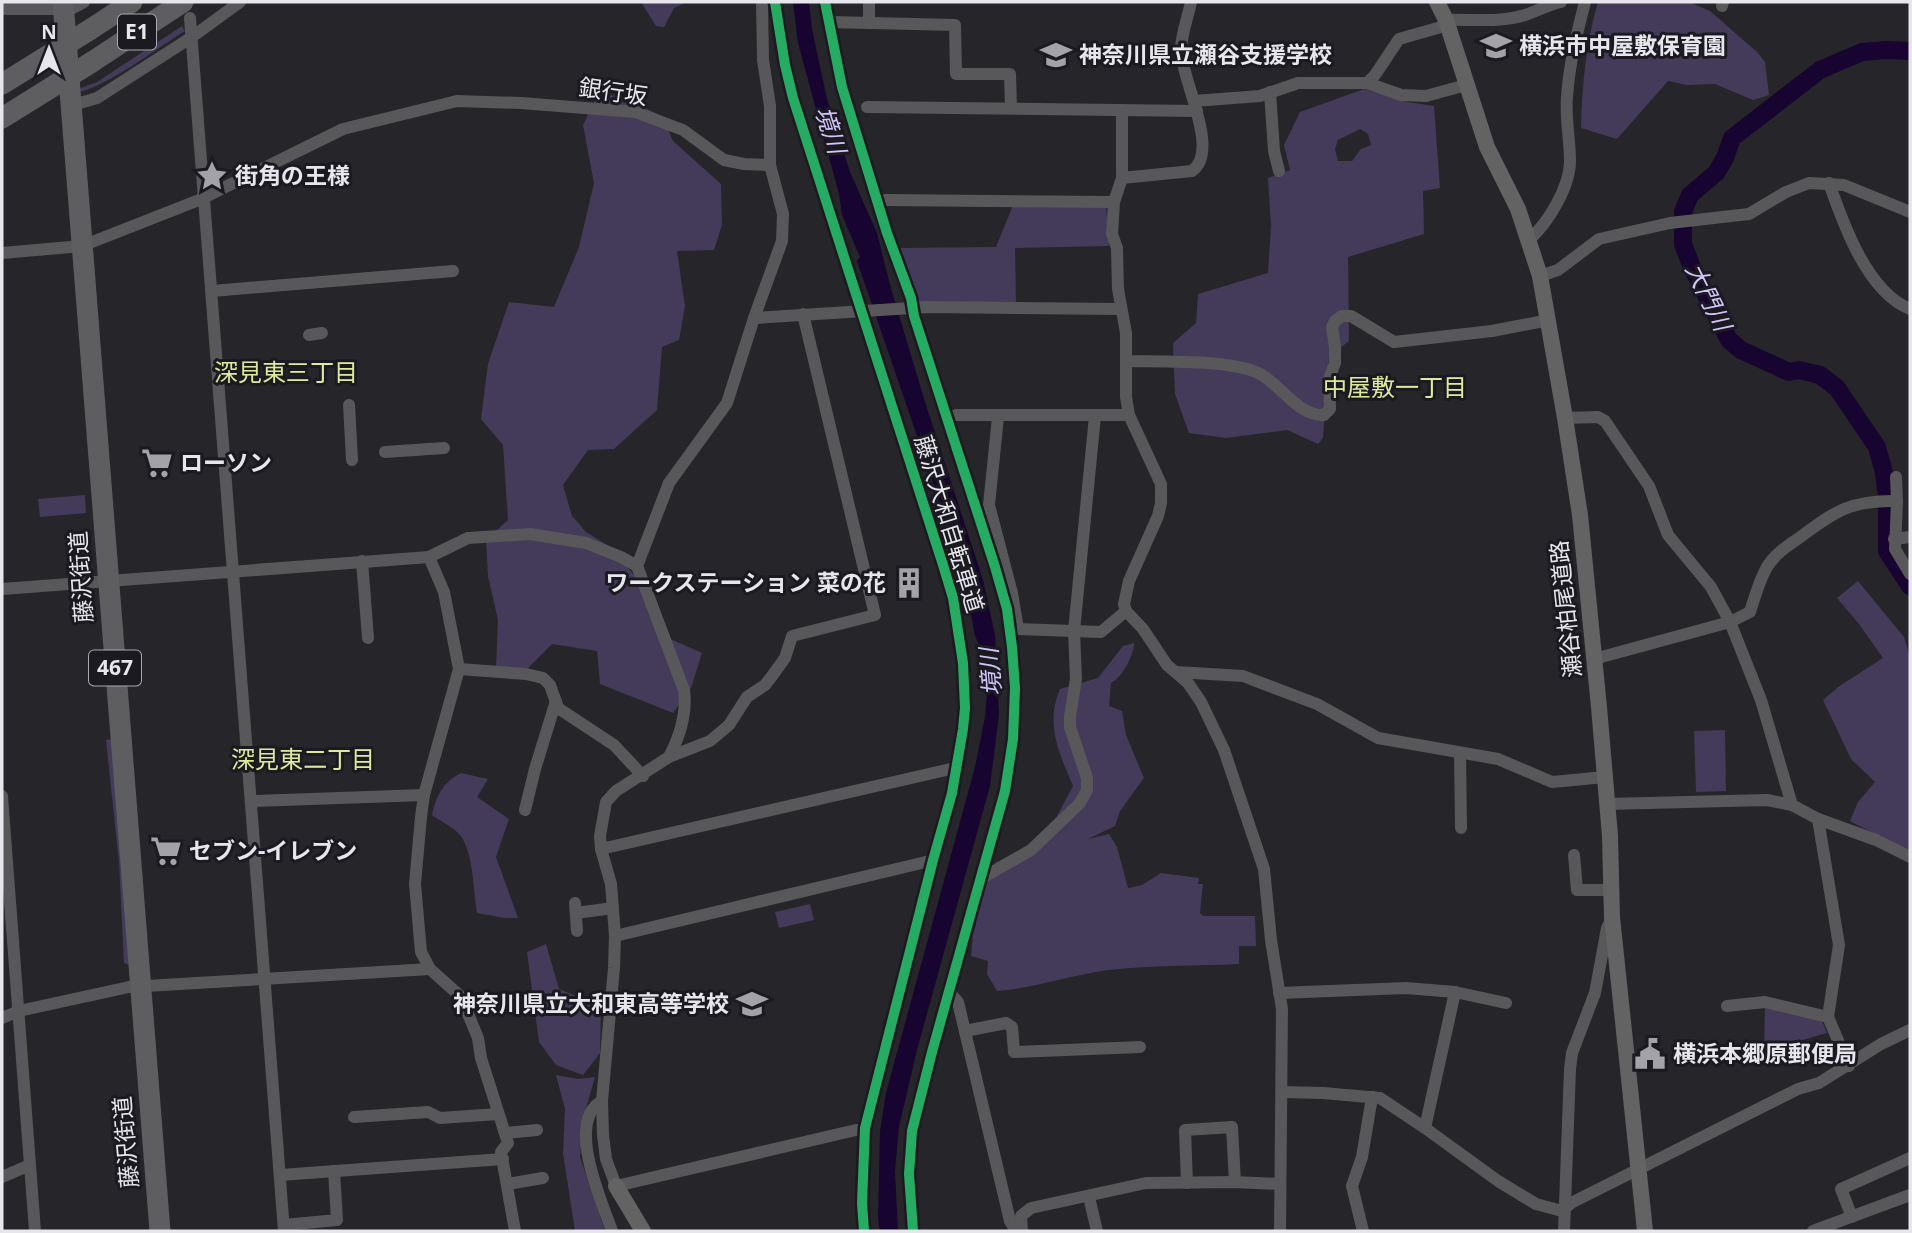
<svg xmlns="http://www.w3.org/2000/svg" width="1912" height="1233" font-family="'Noto Sans','Noto Sans JP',sans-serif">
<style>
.green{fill:#433b59;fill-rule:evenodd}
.water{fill:#170430}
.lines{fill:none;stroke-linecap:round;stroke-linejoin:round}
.river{stroke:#170430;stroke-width:18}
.street{stroke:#585759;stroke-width:12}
.secondary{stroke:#636364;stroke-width:16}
.highway{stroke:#5e5d60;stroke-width:21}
.highway-bridge{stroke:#5e5d60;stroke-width:21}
.cycleway-casing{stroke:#1c1a21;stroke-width:15}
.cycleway{stroke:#26ab63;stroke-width:10}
.labels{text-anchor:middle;stroke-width:6;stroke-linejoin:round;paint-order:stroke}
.shield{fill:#1c1a21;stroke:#aaa9af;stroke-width:2}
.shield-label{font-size:21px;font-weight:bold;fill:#e7e6ec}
.poi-label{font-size:23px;font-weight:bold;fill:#e7e6ec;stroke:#1c1a21;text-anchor:start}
.street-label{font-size:23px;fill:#e7e6ec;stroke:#1c1a21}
.water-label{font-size:24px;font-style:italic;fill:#d1c4f8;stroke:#1c1a21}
.neighbourhood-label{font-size:24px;fill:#ddea9d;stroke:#1c1a21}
</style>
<rect width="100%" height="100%" fill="#262529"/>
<!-- green -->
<g class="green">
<path d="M641,2H687L674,8L664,27L656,26Z"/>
<path d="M1598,2H1689L1710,11L1757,52L1765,62L1769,95L1753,100L1715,84L1687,85L1668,81L1617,139L1581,128C1582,84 1586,43 1598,2Z"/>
<path d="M182,26L185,31C159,47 106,87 79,92L75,90L97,82Z"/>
<path d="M1364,89L1407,102L1434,106L1440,188L1423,191L1424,234L1348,257L1349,341L1329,357L1323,438L1318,444L1287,430L1226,438L1189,433L1175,394L1173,343L1196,323L1198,294L1268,273L1271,226L1268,178L1290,170L1284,145L1300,112ZM1360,129L1368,134L1371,145L1361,149L1352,161H1338L1335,149L1338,140Z"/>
<path d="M618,95L662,116L673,141L721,184L722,225L714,250L677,251L685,306L679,340L662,347L657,410L614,449L588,450L563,485L572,516L586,532L609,546L634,575L657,633L702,653L691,688L673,713L600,684L597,651L552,644L527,669L496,668L498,620L488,576L486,540L508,520L503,445L481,419L488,364L509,302L554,307L579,247L594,183L583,125L597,96Z"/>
<path d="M1014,203L1106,205L1109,246L1015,248L1016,303H919L898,248L996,247Z"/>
<path d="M85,495L86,513L40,517L38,499Z"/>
<path d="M1858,581L1904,637L1910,658V852L1850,821L1858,802L1875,782L1851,759L1823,700L1838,687L1883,658L1859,624L1837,598Z"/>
<path d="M1134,643C1134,655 1122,678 1111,683L1109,706L1122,711L1126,735L1144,778L1120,811L1115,826L1088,839L1109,834L1117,847L1128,888L1142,885L1161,873L1199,878L1198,884H1203L1200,913L1203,916H1255L1256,946H1239V964C1196,966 1151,965 1109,970C1071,975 1035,988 997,991L987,974L988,961L971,956L973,934L976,924L967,905L971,885L1008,869L1041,846L1073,786C1059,753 1045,724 1060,689L1098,678L1123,646Z"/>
<path d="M1725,730L1726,791L1696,792L1694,731Z"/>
<path d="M113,739L129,965L124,963L119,863L106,740Z"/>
<path d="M461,773L488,779L477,797L509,819L496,857L518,918H505L477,913C473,891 474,853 460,835C453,827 440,821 432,815C436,796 443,782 461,773Z"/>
<path d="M810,904L814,920L779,928L775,912Z"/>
<path d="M546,944L559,989L601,1006L600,1053L583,1075L556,1065L539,1042L527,952Z"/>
<path d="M1765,1005L1822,1021L1827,1033L1764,1051Z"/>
<path d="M556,1075L578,1079L595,1077L584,1115L580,1157L605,1231H575L563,1153L565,1109Z"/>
</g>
<!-- water -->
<path class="water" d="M793,2H809L812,29L827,99L850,172L877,233L890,285L925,402L983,580L995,635L999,714L990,786L917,1050L899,1127L895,1171L898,1231H880L878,1219L880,1131L886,1093L975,767L985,717L988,681L985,657L975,636L962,567L857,261L860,257L842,215L839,194L798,43Z"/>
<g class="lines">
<!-- river -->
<path class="river" d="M1910,51L1886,50L1862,52L1820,70L1732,138L1725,158L1716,173L1690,195L1683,212V244L1693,270L1729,340L1741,350L1789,372L1799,370L1820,375L1837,388L1877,447L1884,473L1887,497V551L1910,586"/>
<!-- street -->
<g class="street">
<path d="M825,2L842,87L887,233L911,298L914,316L995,567L1007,609L1012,647L1015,688L1013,739L1005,791L932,1052L912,1131L909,1174L913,1231"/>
<path d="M1722,6L1723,2"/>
<path d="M2,9H64L73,8L84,2"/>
<path d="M190,18L284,1231"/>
<path d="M1446,20C1471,19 1501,23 1525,15C1537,11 1548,5 1561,2"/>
<path d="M829,22L955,25L956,74H1010L1011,108"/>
<path d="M869,23V2"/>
<path d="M1367,83L1375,75L1399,39L1448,25"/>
<path d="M1270,92L1274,151L1279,171"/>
<path d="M1194,101L1260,96L1298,83H1367L1401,95L1426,96L1466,85"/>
<path d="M73,105L97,98L192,37L240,2"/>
<path d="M867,107L1197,111"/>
<path d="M1122,110V178L1114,202L1112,234L1117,248L1118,289L1126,333V397L1129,415L1161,484V503L1158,516L1129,581L1124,604L1126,611L1143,629L1167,665L1188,683L1201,702L1224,750L1264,869L1271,940L1282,1009L1280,1231"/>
<path d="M1122,178L1192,171C1221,151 1181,79 1181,50C1181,35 1188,17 1191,2"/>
<path d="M1829,183C1843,223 1867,292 1910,309"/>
<path d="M885,200L1114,202"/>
<path d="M1529,240C1548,223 1570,187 1570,161C1570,139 1565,118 1567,97C1569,65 1577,33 1585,2"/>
<path d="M2,253L82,246L199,200L343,129L457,101L521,103L635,112L683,130L724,160L744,164L770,165"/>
<path d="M1540,276L1558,270L1599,239L1670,223L1749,214L1786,192L1809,183L1844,185L1910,212"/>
<path d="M212,291L453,271"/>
<path d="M803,314L875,615L792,636L785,658L772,676L765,685L747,697L729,725L710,741L669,757L616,791L606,802L600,836L601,849L611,884L615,936L614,968L602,1101L603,1135L606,1159L616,1186L856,1130"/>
<path d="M754,318L927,307L1121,309"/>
<path d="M309,335L322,333"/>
<path d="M1127,361C1160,362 1235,359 1262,375C1282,387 1299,416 1324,415L1330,409L1329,379L1335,363V347L1332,327L1335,321L1342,316H1351L1394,342L1492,331L1549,320"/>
<path d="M349,405L352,460"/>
<path d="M956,415H1129"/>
<path d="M998,417L989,505L1012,593L1018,629L1101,632L1126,611"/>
<path d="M1565,418L1598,417L1605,421L1649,486L1668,535L1711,587L1730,622L1761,700L1792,805"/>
<path d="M385,452L444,448"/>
<path d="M1896,477L1897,501L1895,549L1910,574"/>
<path d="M1894,539L1910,537"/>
<path d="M429,557L444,592L459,669L424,795L421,817L415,884L421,952L430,969L459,995L464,1004L478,1038L481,1058L508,1143L501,1152L515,1231"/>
<path d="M362,561L368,638"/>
<path d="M2,589L429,557L468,538L530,534L586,543L621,557L637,566"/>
<path d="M1594,659L1730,622L1750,612C1755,596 1759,581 1767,567C1775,554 1787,546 1799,538C1835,511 1851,500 1897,501"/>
<path d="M459,669L526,674L543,678L550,685L558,708L614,745L643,776"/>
<path d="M1176,672L1243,676L1317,704L1378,738L1498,759L1552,782L1605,777"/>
<path d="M1460,753L1461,828"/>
<path d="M669,757C680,736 687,712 684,690L637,566L669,483L727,403L754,318L782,241L783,214L770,165V106L763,60L762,2"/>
<path d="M2,796L35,1231"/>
<path d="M253,801L424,795"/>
<path d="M1607,804L1767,800L1792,805L1818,819L1839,945L1828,1017L1849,1066"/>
<path d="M525,810L535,769L556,701"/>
<path d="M1818,819L1876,840L1910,857"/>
<path d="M601,849L955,768"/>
<path d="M1574,855L1577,890H1611"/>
<path d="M980,879L1031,850L1080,803L1087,790V778L1070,727V716L1076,679L1074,631L1095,416"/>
<path d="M575,903L577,931"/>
<path d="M576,913L613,908"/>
<path d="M615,936L930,861"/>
<path d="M949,992L958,1002L1010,1221L1016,1231"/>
<path d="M1279,993L1406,988L1455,992"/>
<path d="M1727,1006L1765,1002L1828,1017"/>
<path d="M2,1018L19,1011L129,987L430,969"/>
<path d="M965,1031L1006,1023L1012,1027L1014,1052L1140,1047"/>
<path d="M1282,1092L1323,1093L1380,1098L1425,1128L1498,1181L1536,1204L1562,1211L1571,1203L1798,1089L1819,1083L1881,1044L1910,1030"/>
<path d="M602,1101C565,1121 602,1202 612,1231"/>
<path d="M354,1117L428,1112L440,1118L498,1114"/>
<path d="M1425,1128L1455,992L1506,1003"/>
<path d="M506,1133L537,1130"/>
<path d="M280,1175L503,1159"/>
<path d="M2,1177L30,1165"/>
<path d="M1187,1183L1185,1130L1232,1127L1235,1182"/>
<path d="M507,1184L543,1178"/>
<path d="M1089,1197L1097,1231"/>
<path d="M1852,1217L1841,1189L1910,1158"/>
<path d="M284,1225L337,1220L334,1171"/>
<path d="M1022,1231L1021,1216L1031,1208L1146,1183L1235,1182L1280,1184"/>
<path d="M1363,1231L1352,1186L1362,1157L1372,1097"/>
<path d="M1564,1231L1570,1069L1572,1053L1595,993L1607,928L1611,920"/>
<path d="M1813,1231L1910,1195"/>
</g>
<!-- secondary -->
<g class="secondary">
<path d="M1437,2L1446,20L1487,147L1518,209L1540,276L1565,418L1580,515L1599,707L1610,836L1612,917L1645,1231"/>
<path d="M616,1186L643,1231"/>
</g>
<!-- highway -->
<g class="highway">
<path d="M63,2L160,1231"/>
<path d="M91,29L132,2"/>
<path d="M92,62L183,2"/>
</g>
<!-- highway-bridge -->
<g class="highway-bridge">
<path d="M2,84L91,29"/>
<path d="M2,118L92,62"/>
</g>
<defs>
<g id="cycleway">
<path d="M775,2L785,65L793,98L943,565L953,598L963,663L965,708L963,729L952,793L933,860L865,1128L862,1203L864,1231"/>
<path d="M825,2L842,87L887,233L911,298L914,316L995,567L1007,609L1012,647L1015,688L1013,739L1005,791L932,1052L912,1131L909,1174L913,1231"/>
</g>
</defs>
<!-- cycleway casing -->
<use href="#cycleway" class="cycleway-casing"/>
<!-- cycleway -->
<use href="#cycleway" class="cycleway"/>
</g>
<!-- icons -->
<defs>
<symbol id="school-bare" viewBox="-9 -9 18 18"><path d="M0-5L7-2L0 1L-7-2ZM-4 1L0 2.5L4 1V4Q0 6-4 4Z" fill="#a3a2a8" stroke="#1c1a21" stroke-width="2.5" paint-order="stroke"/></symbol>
<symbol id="sight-bare" viewBox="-9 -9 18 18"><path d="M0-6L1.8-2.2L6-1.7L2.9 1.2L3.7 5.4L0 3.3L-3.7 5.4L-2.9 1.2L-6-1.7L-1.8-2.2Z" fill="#a3a2a8" stroke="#1c1a21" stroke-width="2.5" paint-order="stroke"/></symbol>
<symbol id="supermarket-bare" viewBox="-9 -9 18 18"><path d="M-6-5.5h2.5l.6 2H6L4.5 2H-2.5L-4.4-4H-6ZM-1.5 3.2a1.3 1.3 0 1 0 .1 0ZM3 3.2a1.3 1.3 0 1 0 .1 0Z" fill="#a3a2a8" stroke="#1c1a21" stroke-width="2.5" paint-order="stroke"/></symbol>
<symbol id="building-bare" viewBox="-9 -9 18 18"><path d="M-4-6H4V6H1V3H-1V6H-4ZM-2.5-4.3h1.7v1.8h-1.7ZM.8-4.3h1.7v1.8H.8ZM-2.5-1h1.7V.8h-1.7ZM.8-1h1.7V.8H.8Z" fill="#a3a2a8" stroke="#1c1a21" stroke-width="2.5" paint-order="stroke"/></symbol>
<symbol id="civic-bare" viewBox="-9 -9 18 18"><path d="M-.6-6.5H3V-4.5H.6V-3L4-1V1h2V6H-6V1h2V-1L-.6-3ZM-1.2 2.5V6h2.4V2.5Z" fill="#a3a2a8" stroke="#1c1a21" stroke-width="2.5" paint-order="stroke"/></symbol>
</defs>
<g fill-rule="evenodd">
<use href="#school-bare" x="1474" y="24" width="44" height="44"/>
<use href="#school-bare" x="1034" y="33" width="44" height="44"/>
<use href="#sight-bare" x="190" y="154" width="44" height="44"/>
<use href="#supermarket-bare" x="135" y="441" width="44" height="44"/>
<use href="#building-bare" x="887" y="561" width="44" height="44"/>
<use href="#supermarket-bare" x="144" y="829" width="44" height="44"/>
<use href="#school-bare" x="730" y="982" width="44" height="44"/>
<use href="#civic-bare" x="1628" y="1032" width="44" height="44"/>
</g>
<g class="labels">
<!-- shield labels -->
<g class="shield">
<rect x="118" y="14.5" width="38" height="35" rx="5"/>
<rect x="89" y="650.5" width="52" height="35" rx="5"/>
</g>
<g class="shield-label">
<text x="137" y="39">E1</text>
<text x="115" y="675">467</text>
</g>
<!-- poi labels -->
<g class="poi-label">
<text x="1519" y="54">横浜市中屋敷保育園</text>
<text x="1079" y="63">神奈川県立瀬谷支援学校</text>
<text x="235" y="184">街角の王様</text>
<text x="180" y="471">ローソン</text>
<text x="886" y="591" text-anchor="end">ワークステーション 菜の花</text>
<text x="189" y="859">セブン-イレブン</text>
<text x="729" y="1012" text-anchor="end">神奈川県立大和東高等学校</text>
<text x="1673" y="1062">横浜本郷原郵便局</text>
</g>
<!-- street labels -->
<g class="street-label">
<text transform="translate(613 92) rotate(8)" y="8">銀行坂</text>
<text transform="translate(949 524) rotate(73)" y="8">藤沢大和自転車道</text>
<text transform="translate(81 577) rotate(-94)" y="8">藤沢街道</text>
<text transform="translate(1566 609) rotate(-96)" y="8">瀬谷柏尾道路</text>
<text transform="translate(126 1142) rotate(-95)" y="8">藤沢街道</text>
</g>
<!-- water labels -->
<g class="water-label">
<text transform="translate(830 130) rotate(72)" y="8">境川</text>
<text transform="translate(1708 297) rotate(64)" y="8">大門川</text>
<text transform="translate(991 672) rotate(-95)" y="8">境川</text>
</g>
<!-- neighbourhood labels -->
<g class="neighbourhood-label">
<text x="286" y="381">深見東三丁目</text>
<text x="1395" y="396">中屋敷一丁目</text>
<text x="303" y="768">深見東二丁目</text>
</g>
</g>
<!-- border -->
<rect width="1912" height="1233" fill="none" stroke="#e7e6ec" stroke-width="7"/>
<!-- north arrow -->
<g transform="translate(49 49)" stroke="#1c1a21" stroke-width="5" paint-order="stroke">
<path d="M0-5L12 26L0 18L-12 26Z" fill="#e7e6ec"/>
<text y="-10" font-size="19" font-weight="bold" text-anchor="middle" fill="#e7e6ec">N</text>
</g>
</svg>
